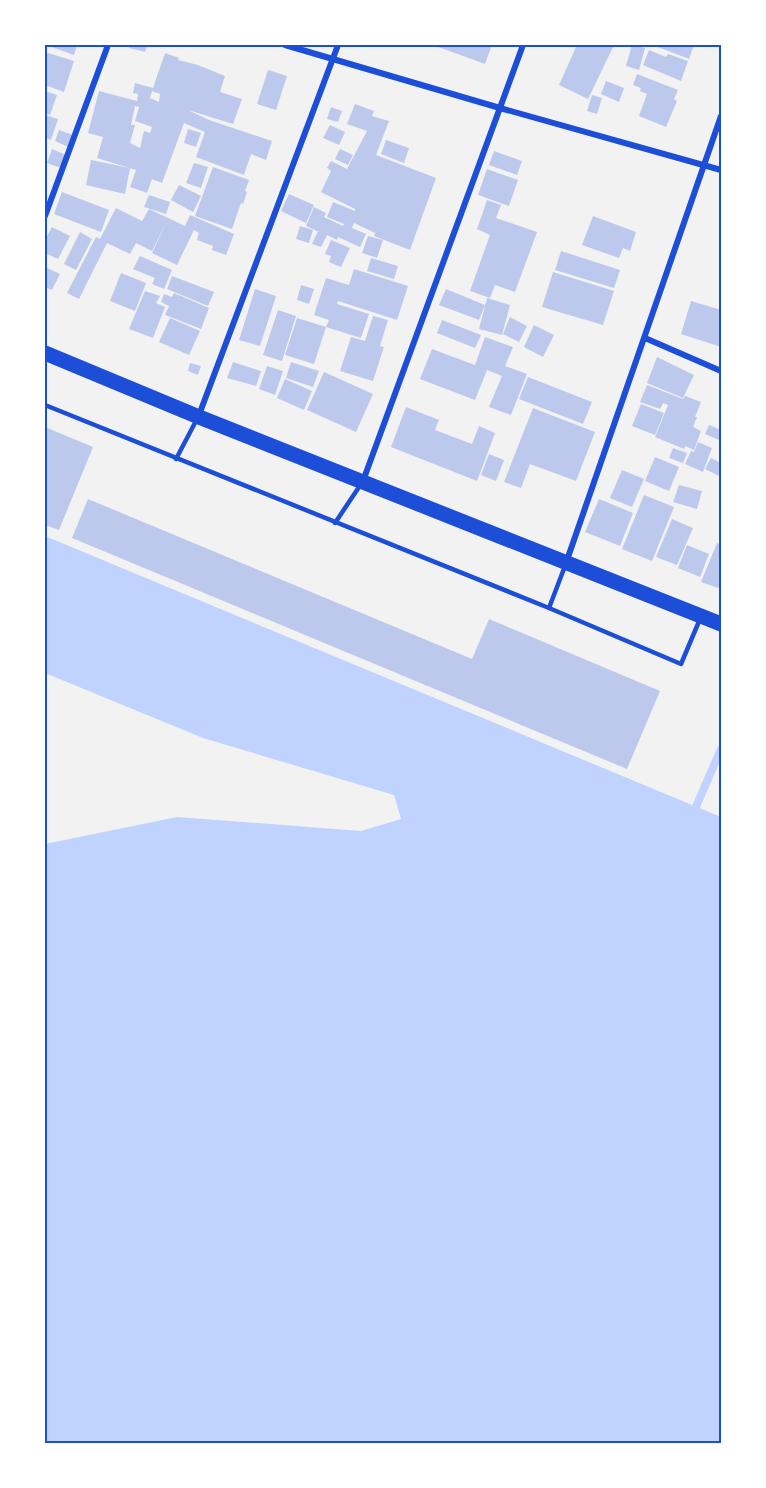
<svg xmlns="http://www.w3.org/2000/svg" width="766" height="1488" font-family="'Archivo Narrow',sans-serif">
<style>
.water{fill:#bfd3fe}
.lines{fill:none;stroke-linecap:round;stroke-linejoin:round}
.stream{stroke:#bfd3fe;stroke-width:8}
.building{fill:#bdc9ec;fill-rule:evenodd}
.service{stroke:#1d4ed8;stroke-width:4.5}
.minor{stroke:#1d4ed8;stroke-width:6}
.primary{stroke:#1d4ed8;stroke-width:15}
.neatline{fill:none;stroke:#1d4ed8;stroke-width:2}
</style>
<rect width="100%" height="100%" fill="#f2f2f2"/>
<!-- water -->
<path class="water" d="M45,536L721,817V1443H45V844L177,817L361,831L401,819L394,795L203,738L45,673Z"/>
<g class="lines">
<!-- stream -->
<path class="stream" d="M692,816L721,749"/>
</g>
<!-- building -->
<g class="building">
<path d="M46,45H77L74,55Z"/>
<path d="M130,45H147L145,52L129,48Z"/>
<path d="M433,45H492L485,64Z"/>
<path d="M577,45H614L588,99L559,85Z"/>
<path d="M632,45L645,48L639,70L626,66Z"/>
<path d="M653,45H694L689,59Z"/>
<path d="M649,50L666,57L668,54L688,61L681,81L643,65Z"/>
<path d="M45,52L74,61L64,92L45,85Z"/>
<path d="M165,53L179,58L178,60L198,65L225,76L220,92L242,99L233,124L188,110L209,120L272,141L266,160L251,154L244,175L196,157L205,132L184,123L162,183L152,179L147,193L130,187L136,170L97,158L103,137L88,133L99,91L137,101L138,94L133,93L135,83L153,88ZM152,91L160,94L159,102L150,98ZM135,106L139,107L135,121L152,127L150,133L144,131L140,148L130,143L135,125H131Z"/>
<path d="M268,70L287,76L276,110L257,104Z"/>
<path d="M637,74L678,90L674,99L677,101L666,127L639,116L647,94L640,91L641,88L633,85Z"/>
<path d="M606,81L624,88L619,102L601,94Z"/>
<path d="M45,91L57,95L50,115L45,113Z"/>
<path d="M592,95L602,98L597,114L587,111Z"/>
<path d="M355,104L374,111L372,116L389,121L376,155L436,178L410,250L374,236L378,226L375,233L354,223L352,228L366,234L360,247L338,237L337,240L327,235L321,247L312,244L318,231L319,232L306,226L314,207L326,213L324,217L343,226L344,224L327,217L333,202L355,211V209L321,192L331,171L327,168L331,161L347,169L367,131L347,124Z"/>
<path d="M331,107L342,111L338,122L327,119Z"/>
<path d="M45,115L58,119L51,140L45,138Z"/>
<path d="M330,125L345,132L339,145L323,138Z"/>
<path d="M188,129L201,133L196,147L184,143Z"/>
<path d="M59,130L73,135L68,147L55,141Z"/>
<path d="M386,140L409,148L404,163L381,154Z"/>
<path d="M52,149L66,155L61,168L47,163Z"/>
<path d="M340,149L353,155L348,165L335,159Z"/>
<path d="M494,151L522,161L517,175L489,165Z"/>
<path d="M91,160L130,168L125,194L86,185Z"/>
<path d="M194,163L208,167L201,188L186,183Z"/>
<path d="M213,167L249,180L245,191L247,192L243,204L241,203L232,229L195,216Z"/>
<path d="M487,169L518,180L509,206L478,195Z"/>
<path d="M179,185L201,196L193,212L171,200Z"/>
<path d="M62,192L109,210L101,232L54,214Z"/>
<path d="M289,194L314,205L306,223L281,211Z"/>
<path d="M149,195L170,202L166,214L144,207Z"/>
<path d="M487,200L501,205L496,218L537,232L515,292L495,285L490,298L470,291L490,235L477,229Z"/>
<path d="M116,208L142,221L149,209L185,226L190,215L234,234L226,255L212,250L213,246L197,240L199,233L194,230L177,265L152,253L167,221L152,251L136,243L130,254L107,243L79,299L67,293L96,237L100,239Z"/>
<path d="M593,216L636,232L630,251L623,248L619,258L582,245Z"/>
<path d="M300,226L313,230L309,243L296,239Z"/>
<path d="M52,227L70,236L58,259L45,253V240Z"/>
<path d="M80,232L92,239L76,270L64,264Z"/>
<path d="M368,236L383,240L377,258L362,253Z"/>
<path d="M331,240L350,248L341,267L329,262L331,256L325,254Z"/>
<path d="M561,251L620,270L614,288L555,270Z"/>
<path d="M140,256L172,270L164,289L152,284L155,278L133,269Z"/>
<path d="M371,258L398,266L394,279L367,271Z"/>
<path d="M45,267L60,274L52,290L45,287Z"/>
<path d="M354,269L408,286L397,320L338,301L337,304L369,314L361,338L326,327L329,320L314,315L326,278L349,285Z"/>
<path d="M553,272L614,291L603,325L542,307Z"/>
<path d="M121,273L146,283L135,311L110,301Z"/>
<path d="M172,276L214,292L208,306L167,289Z"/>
<path d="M301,285L314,289L309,304L297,300Z"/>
<path d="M255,289L276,296L260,346L239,340Z"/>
<path d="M446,289L485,305L479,320L439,305Z"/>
<path d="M145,291L160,296L156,303L165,307L153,338L129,329Z"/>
<path d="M174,293L209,308L201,329L165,315L169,306L161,302L164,294L172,297Z"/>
<path d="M487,298L510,305L502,335L479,329Z"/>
<path d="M691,301L721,310V347L681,334Z"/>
<path d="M278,310L296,316L282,361L263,355Z"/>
<path d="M373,316L388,320L380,346L384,347L373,381L340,371L351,337L365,341Z"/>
<path d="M510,317L527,326L519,342L503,334Z"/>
<path d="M170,318L200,331L189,355L159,342Z"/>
<path d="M297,318L326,327L314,364L285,355Z"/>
<path d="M442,320L481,335L475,348L437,333Z"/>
<path d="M534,325L554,335L543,357L524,347Z"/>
<path d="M485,337L513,347L505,366L527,374L511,415L489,407L502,376L487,370L475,400L420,379L432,349L475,365Z"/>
<path d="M657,357L694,375L683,398L647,383Z"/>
<path d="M233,362L261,371L256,386L227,378Z"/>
<path d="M291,362L319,371L313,387L286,378Z"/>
<path d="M190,363L201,366L198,375L188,371Z"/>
<path d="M267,366L283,371L281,377H279H281L275,395L259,389Z"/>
<path d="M324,372L373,394L356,432L307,410Z"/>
<path d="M528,377L592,402L583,424L519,399Z"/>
<path d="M285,379L312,391L304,410L277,398Z"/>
<path d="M647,385L683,399L685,396L701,402L695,417H697L693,427L701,431L694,450L685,446L684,449L655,437L668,405L663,403L660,409L640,402Z"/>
<path d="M641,404L664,413L655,435L632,426Z"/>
<path d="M406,407L439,420L435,430L472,444L479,426L495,433L477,481L391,447Z"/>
<path d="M533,408L595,432L576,481L530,464L521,488L504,482Z"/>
<path d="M709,425L721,430L719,440L705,434Z"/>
<path d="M45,427L93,447L59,530L45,525Z"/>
<path d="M698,442L712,448L703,472L685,464L691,451L694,452Z"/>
<path d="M673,448L687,453L683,463L669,458Z"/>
<path d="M489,454L504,460L496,481L481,475Z"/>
<path d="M655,457L679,467L669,491L645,481Z"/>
<path d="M711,458L721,463V477L705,469Z"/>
<path d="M622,470L644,479L632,507L610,498Z"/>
<path d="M679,485L702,491L697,509L673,502Z"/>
<path d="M644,495L674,507L652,561L622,549Z"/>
<path d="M88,499L472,659L489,619L660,691L627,769L72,538Z"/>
<path d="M599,499L633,513L620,546L585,532Z"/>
<path d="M672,519L693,528L677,565L656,557Z"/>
<path d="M717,543L721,545V582L718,588L701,582Z"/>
<path d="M687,545L709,554L700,577L678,568Z"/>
</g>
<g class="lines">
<!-- service -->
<g class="service">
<path d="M45,405L549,608L681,664L700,619"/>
<path d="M176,459L197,419"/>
<path d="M335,523L361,484"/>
<path d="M549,608L565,566"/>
</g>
<!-- minor -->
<g class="minor">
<path d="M285,45L500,108L721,170"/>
<path d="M45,216L108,45"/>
<path d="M645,338L721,371"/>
<path d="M199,415L338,45"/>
<path d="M363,481L523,45"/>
<path d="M566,563L721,116"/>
</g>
<!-- primary -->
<path class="primary" d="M45,353L199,417L721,624"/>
</g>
<!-- border -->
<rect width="766" height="1488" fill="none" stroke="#ffffff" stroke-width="93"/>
<rect x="46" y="46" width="674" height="1396" class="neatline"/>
</svg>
